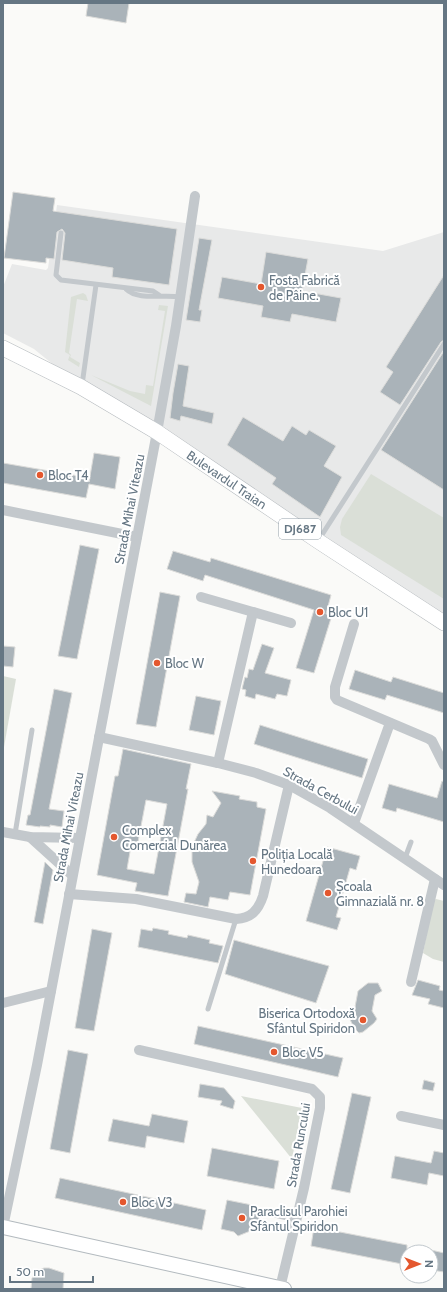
<svg xmlns="http://www.w3.org/2000/svg" width="447" height="1292" font-family="Cabin,sans-serif">
<style>
.built{fill:#e8e9e9}
.green{fill:#dadfd7}
.building{fill:#aab3b9;stroke:#dcdcda;fill-rule:evenodd}
.lines{fill:none;stroke-linecap:round;stroke-linejoin:round}
.secondary-casing{stroke:#b3babf;stroke-width:16}
.primary-casing{stroke:#b5babe;stroke-width:16}
.service{stroke:#c3c8cc;stroke-width:5}
.minor{stroke:#c3c8cc;stroke-width:10}
.secondary{stroke:#fff;stroke-width:14}
.primary{stroke:#fff;stroke-width:15}
.poi-dot{fill:#e4572e;stroke:#fff;stroke-width:1.5}
.labels{text-anchor:middle;stroke-width:4;stroke-linejoin:round;paint-order:stroke}
.shield{fill:#fff;stroke:#939fa8;stroke-width:1}
.shield-label{font-size:12px;font-weight:bold;fill:#657683}
.poi-label{font-size:13px;fill:#657683;stroke:#fff;text-anchor:start}
.street-label{font-size:13px;fill:#657683;stroke:#fff}
</style>
<rect width="100%" height="100%" fill="#fafaf8"/>
<!-- built -->
<path class="built" d="M57,205L383,251L444,232V623L81,387L34,349L3,333V287L12,264L46,270L48,268Z"/>
<!-- green -->
<g class="green">
<path d="M83,293L86,295L88,301L77,299L69,353L71,355L70,357L80,363L79,367L68,360L70,355L65,352L71,297Z"/>
<path d="M159,305L168,306L151,406L91,375L130,391L145,394L146,385L153,386L165,311L158,310Z"/>
<path d="M371,474L444,518V599L341,535L340,527L342,519Z"/>
<path d="M3,676L16,679L4,747H3Z"/>
<path d="M436,899L444,901V962L433,959L423,953L433,901Z"/>
<path d="M241,1096L302,1108L292,1159Z"/>
</g>
<!-- building -->
<g class="building">
<path d="M88,3H129L126,23L86,16Z"/>
<path d="M13,192L55,198L53,211L177,229L169,285L112,277L113,268L62,260L65,233L62,229L57,232L54,259L46,258V263L4,258Z"/>
<path d="M199,238L212,240L199,310H202L200,322L186,320Z"/>
<path d="M266,252L308,259L302,291L341,298L336,322L292,314L290,322L261,317L263,306L218,298L222,277L261,284Z"/>
<path d="M444,275V340L441,342L400,405L380,392L393,372L386,367Z"/>
<path d="M444,351V490L381,450Z"/>
<path d="M178,364L189,366L183,406L214,413L212,424L181,416L180,421L170,418L173,393Z"/>
<path d="M243,417L283,441L292,426L306,435L309,430L336,446L324,466L342,477L320,517L272,484L276,478L227,445Z"/>
<path d="M94,453L120,457L115,489L89,484L86,498L3,483V463L90,478L89,482Z"/>
<path d="M80,545L99,549L77,659L58,656Z"/>
<path d="M173,551L210,562L211,558L331,595L326,614L332,615L314,673L296,668L314,610L205,575L203,581L167,569Z"/>
<path d="M160,592L180,596L156,727L136,724Z"/>
<path d="M262,644L274,648L265,673L291,680L287,696L277,694L275,699L256,694L255,699L245,696L246,690L242,689L245,677L247,678L249,669L253,670Z"/>
<path d="M3,646L15,647L13,667L3,666Z"/>
<path d="M355,670L391,682L393,677L444,693V713L387,695L385,700L349,689Z"/>
<path d="M54,689L72,693L49,809L64,811L62,827L50,825V827L40,826V827L26,825L28,815H30Z"/>
<path d="M196,696L221,701L214,735L189,730Z"/>
<path d="M260,725L368,759L362,778L254,744Z"/>
<path d="M123,749L191,764L186,789H188L168,896L135,891L137,883L97,875L115,776H118ZM146,800L167,804L154,874L127,869L131,846L137,847Z"/>
<path d="M442,781L444,782V822L397,808L396,812L382,808L389,784L437,798Z"/>
<path d="M212,791L240,796L239,799L257,802V807L266,809L250,895L230,892L228,900L210,897L208,907L184,902L186,893L196,894L199,882L192,862V847L198,834L206,824L207,815L213,817L221,803Z"/>
<path d="M327,847L360,856L356,870L350,868L336,917L341,918L337,930L306,921Z"/>
<path d="M45,862L53,870L43,924L34,922Z"/>
<path d="M153,928L169,931L168,934L187,938L188,935L210,940L209,943L223,946L218,963L138,947L141,929L152,931Z"/>
<path d="M92,929L112,933L94,1031L75,1028Z"/>
<path d="M234,940L329,966L316,1003L225,974Z"/>
<path d="M418,980L440,986L439,990L444,991V1008L428,1004L430,999L412,995Z"/>
<path d="M368,983H378L382,991L375,995L372,1011L377,1019L374,1023L363,1032L359,1033L355,1029L347,1014L355,1007L358,991Z"/>
<path d="M198,1026L343,1058L338,1077L194,1044Z"/>
<path d="M68,1050L88,1054L70,1153L50,1149Z"/>
<path d="M424,1080L435,1083L433,1091L422,1089Z"/>
<path d="M200,1084L224,1088L235,1101L233,1109L220,1105L222,1101L198,1097Z"/>
<path d="M352,1093L371,1097L350,1193L331,1189Z"/>
<path d="M152,1114L188,1121L184,1143L147,1136L145,1148L108,1141L113,1119L149,1126Z"/>
<path d="M212,1148L279,1161L274,1189L207,1176Z"/>
<path d="M434,1151L444,1153V1176L429,1173L427,1185L391,1178L395,1156L431,1163Z"/>
<path d="M60,1178L206,1210L202,1230L55,1198Z"/>
<path d="M227,1200L257,1206L255,1212L262,1214L260,1221L265,1225L238,1236L234,1232L221,1229Z"/>
<path d="M314,1227L407,1245V1265L311,1246Z"/>
<path d="M431,1250L444,1253V1272L431,1270Z"/>
<path d="M44,1268H49L64,1273L63,1289H31L32,1278L39,1270Z"/>
</g>
<g class="lines">
<defs>
<path id="secondary" d="M3,1227L284,1289"/>
<g id="primary">
<path id="s1" d="M3,348L81,387L157,432L318,541L444,623"/>
</g>
</defs>
<!-- secondary casing -->
<use href="#secondary" class="secondary-casing"/>
<!-- primary casing -->
<use href="#primary" class="primary-casing"/>
<!-- service -->
<g class="service">
<path d="M61,233L56,275L61,280L153,291L159,295"/>
<path d="M126,289C138,301 164,294 180,297"/>
<path d="M82,385L96,285"/>
<path d="M318,541L444,344"/>
<path d="M15,834L32,730"/>
<path d="M405,858L411,842"/>
<path d="M208,1009L236,919"/>
<path d="M266,1213L296,1220"/>
</g>
<!-- minor -->
<g class="minor">
<path d="M3,510L137,537"/>
<path d="M201,597L291,623"/>
<path d="M354,624L335,687V697L337,700L429,739L432,741L444,765"/>
<path d="M99,737L218,763L256,773L289,785L330,808L444,885"/>
<path d="M218,763L253,612"/>
<path d="M354,823L390,723"/>
<path d="M3,832L30,837L79,838"/>
<path d="M30,837L72,875"/>
<path d="M69,894L136,899L236,919C251,918 258,911 263,896L289,785"/>
<path d="M411,982L435,879"/>
<path d="M3,1003L51,991"/>
<path d="M139,1050L312,1089L320,1097V1108L304,1188L280,1288"/>
<path d="M401,1116L444,1125"/>
<path d="M3,1227L37,1065L157,432L176,326L195,196"/>
</g>
<!-- secondary -->
<use href="#secondary" class="secondary"/>
<!-- primary -->
<use href="#primary" class="primary"/>
</g>
<!-- markers -->
<g class="poi-dot">
<circle cx="261" cy="287" r="4"/>
<circle cx="40" cy="475" r="4"/>
<circle cx="320" cy="612" r="4"/>
<circle cx="157" cy="663" r="4"/>
<circle cx="114" cy="837" r="4"/>
<circle cx="253" cy="861" r="4"/>
<circle cx="328" cy="893" r="4"/>
<circle cx="363" cy="1020" r="4"/>
<circle cx="274" cy="1052" r="4"/>
<circle cx="123" cy="1202" r="4"/>
<circle cx="242" cy="1218" r="4"/>
</g>
<g class="labels">
<!-- shield labels -->
<rect class="shield" x="279" y="519" width="42" height="20" rx="3"/>
<g class="shield-label">
<text x="300" y="533">DJ687</text>
</g>
<!-- poi labels -->
<g class="poi-label">
<text x="269" y="285">Fosta Fabrică<tspan x="269" dy="15">de Pâine.</tspan></text>
<text x="48" y="480">Bloc T4</text>
<text x="328" y="617">Bloc U1</text>
<text x="165" y="668">Bloc W</text>
<text x="122" y="835">Complex<tspan x="122" dy="15">Comercial Dunărea</tspan></text>
<text x="261" y="859">Poliția Locală<tspan x="261" dy="15">Hunedoara</tspan></text>
<text x="336" y="891">Școala<tspan x="336" dy="15">Gimnazială nr. 8</tspan></text>
<text x="355" y="1018" text-anchor="end">Biserica Ortodoxă<tspan x="355" dy="15">Sfântul Spiridon</tspan></text>
<text x="282" y="1057">Bloc V5</text>
<text x="131" y="1207">Bloc V3</text>
<text x="250" y="1216">Paraclisul Parohiei<tspan x="250" dy="15">Sfântul Spiridon</tspan></text>
</g>
<!-- street labels -->
<g class="street-label">
<text dy="5" stroke="none"><textPath href="#s1" startOffset="260">Bulevardul Traian</textPath></text>
<text transform="translate(129 509) rotate(-79)" y="5">Strada Mihai Viteazu</text>
<text transform="translate(321 790) rotate(29)" y="5">Strada Cerbului</text>
<text transform="translate(68 827) rotate(-79)" y="5">Strada Mihai Viteazu</text>
<text transform="translate(298 1145) rotate(-80)" y="5">Strada Runcului</text>
</g>
</g>
<!-- border -->
<rect width="447" height="1292" fill="none" stroke="#657683" stroke-width="8"/>
<!-- north arrow -->
<g transform="translate(419 1264) rotate(90)"><circle r="19" fill="#ffffff" stroke="#c1c8cd"/>
<path d="M0-3L7 15L0 10L-7 15Z" fill="#e4572e"/>
<text y="-6" font-size="11" font-weight="bold" text-anchor="middle" fill="#657683">N</text>
</g>
<!-- scale -->
<path d="M10 1276v6h83v-6" fill="none" stroke="#657683" stroke-width="2"/>
<text x="16" y="1276" font-size="12" fill="#657683" stroke="#ffffff" stroke-width="3" paint-order="stroke">50 m</text>
</svg>
